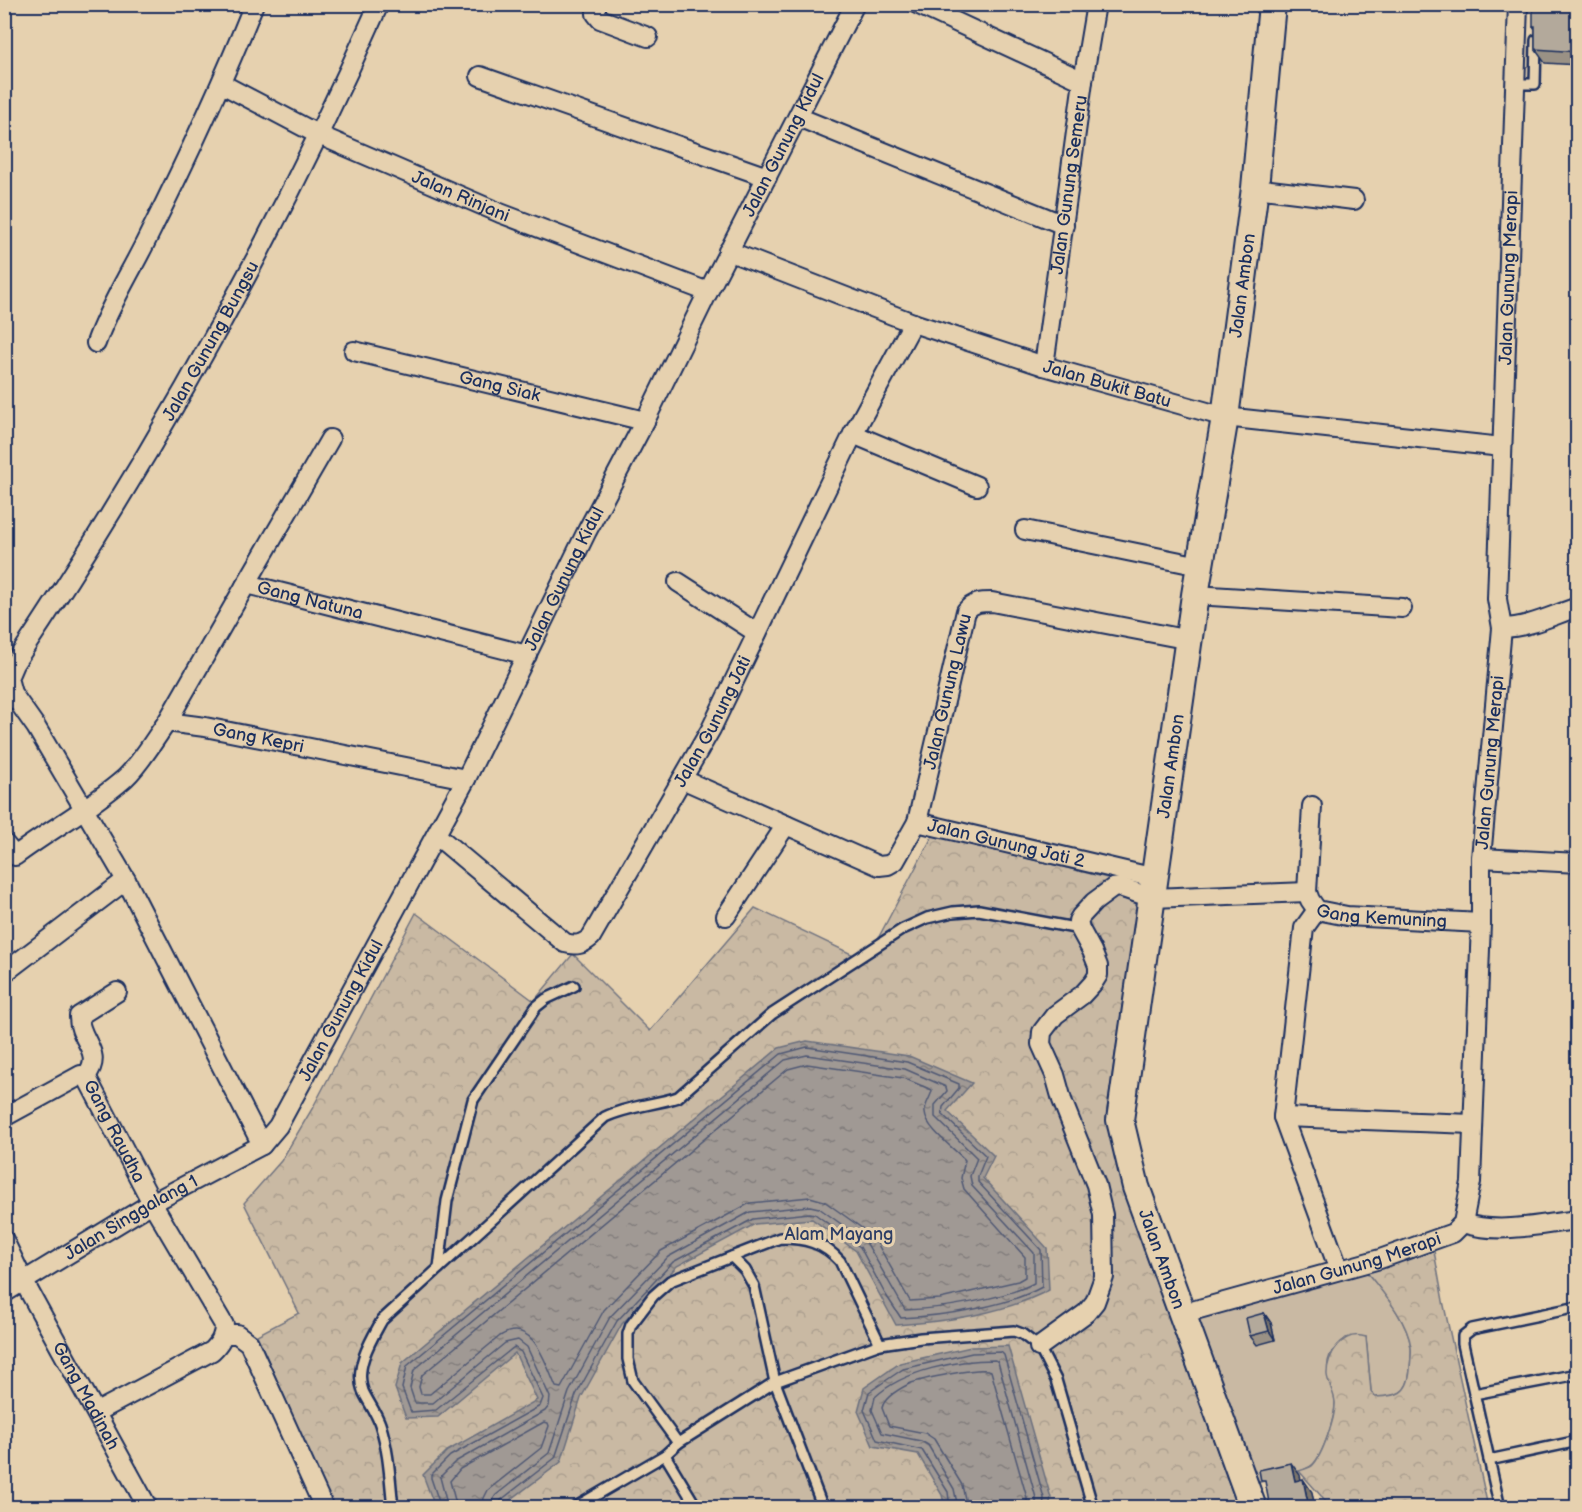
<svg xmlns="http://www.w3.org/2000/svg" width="1582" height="1512" font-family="'Balsamiq Sans',sans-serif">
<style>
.grass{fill:#c9b9a3;stroke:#727480;stroke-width:1.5}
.forest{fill:url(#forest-crowns);stroke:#727480;stroke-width:1.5}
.water{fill:url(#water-ripples);stroke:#6b6f7e;stroke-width:1.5}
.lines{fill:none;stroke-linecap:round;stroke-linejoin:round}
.shore{stroke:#505974;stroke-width:1.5}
.lane-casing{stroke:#1b2f5e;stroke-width:14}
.street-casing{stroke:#1b2f5e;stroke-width:22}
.secondary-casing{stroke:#1b2f5e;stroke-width:30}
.lane{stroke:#e6d1af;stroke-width:9}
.street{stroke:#e6d1af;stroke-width:18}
.secondary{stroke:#e6d1af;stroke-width:26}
.wall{fill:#9a9185;stroke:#1b2f5e;stroke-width:1.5}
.shaded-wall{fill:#7d766c;stroke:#1b2f5e;stroke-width:1.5}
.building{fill:#b3a99b;stroke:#1b2f5e;stroke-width:1.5}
.labels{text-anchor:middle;stroke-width:6;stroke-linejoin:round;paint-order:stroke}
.street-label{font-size:18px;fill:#1b2f5e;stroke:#e6d1af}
.park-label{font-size:18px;fill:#2c3d65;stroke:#e6d1af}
</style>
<defs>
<pattern id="forest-crowns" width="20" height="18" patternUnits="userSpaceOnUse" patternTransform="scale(1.5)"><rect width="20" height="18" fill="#c9b9a3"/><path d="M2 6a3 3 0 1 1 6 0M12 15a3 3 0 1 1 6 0" fill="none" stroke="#ac9f8f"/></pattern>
<pattern id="water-ripples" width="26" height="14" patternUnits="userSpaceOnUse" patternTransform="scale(1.5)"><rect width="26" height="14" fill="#a09994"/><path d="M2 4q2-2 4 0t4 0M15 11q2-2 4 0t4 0" fill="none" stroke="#827d7c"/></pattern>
</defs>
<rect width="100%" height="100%" fill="#e6d1af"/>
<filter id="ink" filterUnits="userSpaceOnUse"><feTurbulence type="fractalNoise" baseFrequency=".0167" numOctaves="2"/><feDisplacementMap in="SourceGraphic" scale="12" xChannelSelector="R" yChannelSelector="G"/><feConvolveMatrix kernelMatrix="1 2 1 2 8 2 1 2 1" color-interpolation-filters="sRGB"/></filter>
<g filter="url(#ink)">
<!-- grass -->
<path class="grass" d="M1366,1271C1383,1293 1407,1319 1411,1347C1412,1354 1410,1363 1410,1370C1408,1395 1397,1396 1375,1398L1371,1391L1366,1337L1346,1338C1341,1343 1333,1349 1330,1355C1323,1371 1333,1384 1335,1400C1336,1415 1323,1455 1312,1465C1304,1473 1262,1481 1249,1485L1193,1322L1206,1313Z"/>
<!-- forest -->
<g class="forest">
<path d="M933,835L1140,886L1107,1110L1119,1160L1153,1274L1238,1507H333L257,1335L299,1313L244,1203L281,1161L312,1109L416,913L534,1001L573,954L650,1031L755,908L866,961Z"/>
<path d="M1432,1251H1434L1443,1301L1488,1507H1327L1322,1497L1299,1471C1302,1470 1309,1468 1312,1466C1322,1457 1336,1416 1335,1402C1334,1392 1328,1384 1327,1375C1326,1355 1343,1329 1366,1337L1371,1391L1375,1397C1397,1396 1408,1395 1410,1370C1410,1363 1412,1354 1411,1347C1407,1319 1383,1293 1366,1271L1417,1253Z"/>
</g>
<!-- water -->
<g class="water">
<path d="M807,1041L909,1056L972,1083L947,1111L994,1156L983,1178L1047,1248L1049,1290C1003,1314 948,1321 896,1325L856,1251L812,1219L755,1224L677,1266L622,1324L581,1398L561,1462L501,1507H435L423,1475L447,1451L537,1400L515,1353L438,1417L406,1418L395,1388L402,1363L779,1048Z"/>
<path d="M1008,1346L1051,1498L1049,1507H945L942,1495L918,1454L873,1446L858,1411L864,1388L900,1363L971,1347Z"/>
</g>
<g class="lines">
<!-- shore -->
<g class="shore">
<path d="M807,1064L903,1078L932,1090C931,1098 924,1104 925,1113C926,1129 954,1148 965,1160L961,1178L964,1189L1025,1257V1277L1018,1281L940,1299L910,1301L873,1236L824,1201L810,1197L750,1203L661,1251L604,1310L561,1388L556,1387C546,1365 533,1315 500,1336L430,1394H421L419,1387L422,1375L788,1069Z"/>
<path d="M441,1508L431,1478V1475L450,1456L540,1406L543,1398L521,1352L514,1347L436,1410L411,1412L402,1388L407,1366L781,1054L807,1047L907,1062L959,1084V1088L943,1107L942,1114L986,1156L978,1176V1182L1041,1250L1042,1287C1006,1307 942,1316 901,1318L884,1292L860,1247L815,1214L810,1213L753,1219L673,1262L617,1321L576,1395L555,1458L501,1500L499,1508"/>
<path d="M448,1508L440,1477L455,1462L545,1411L549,1406L550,1397L527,1347L518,1340L505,1343L433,1403H415L410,1388L414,1370L785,1060L807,1055L905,1069L946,1087L947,1091L935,1105V1117L977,1158L970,1176L972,1186L1034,1253V1283C1004,1299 940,1309 905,1310L866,1242L819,1208L810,1206L750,1212L668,1257L610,1317L569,1392L549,1453L496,1495L492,1501L491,1508"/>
<path d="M457,1508L450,1481L460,1469L544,1422L548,1423L549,1426L541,1448L488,1490L484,1498L482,1508"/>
<path d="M950,1508L948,1492L922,1450L877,1440L864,1410L869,1392L903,1369L972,1353L1001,1352L1004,1355L1044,1498L1043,1508"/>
<path d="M958,1508L954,1489L928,1445L921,1441L882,1433L872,1410L875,1397C904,1370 957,1360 995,1360L998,1362L1036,1498V1508"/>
<path d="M967,1508L962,1485L934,1439L925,1433L889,1426L882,1408C884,1398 899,1389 909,1384C921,1379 982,1366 991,1371L1027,1498V1508"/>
</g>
<defs>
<g id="lane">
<path d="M1515,84H1535L1536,40"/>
<path d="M732,1257L745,1270L754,1286L775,1382L823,1508"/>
<path d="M439,1268L447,1201L473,1100L536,1007L546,999L574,986"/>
<path d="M1474,1394L1578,1374"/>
<path d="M678,1443L633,1381L628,1359V1334L631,1325L653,1296L670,1281L780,1238C804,1238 823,1242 840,1261L880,1344"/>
<path d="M665,1455L697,1508"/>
<path d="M1489,1460L1578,1441"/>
<path d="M393,1508C390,1480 389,1451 380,1424C376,1412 368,1402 363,1391C354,1367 371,1340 382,1320L605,1117C628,1106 654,1105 678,1097L772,1014L903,929L927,918L953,912L979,910L1080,929"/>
<path d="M574,1508L665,1455L678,1443L775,1382L880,1344L921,1338L1014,1331L1022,1334L1039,1347L1056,1380L1093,1508"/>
<path d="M1500,1508L1463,1344V1336L1472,1329L1578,1307"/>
<path d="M1572,1508L1578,1506"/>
</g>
<g id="street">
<path d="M596,4V14L600,19L648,37"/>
<path d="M917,4L1083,81"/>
<path d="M480,76L767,177"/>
<path id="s1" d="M222,84L319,135L500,213L708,292"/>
<path d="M798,117L1064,225"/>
<path d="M1255,188L1354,200"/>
<path id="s2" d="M728,251L913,323L1044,366L1225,417L1502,447"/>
<path d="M96,343C109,306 131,272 148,237C186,161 222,84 254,4"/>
<path id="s3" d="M354,351L645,421"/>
<path id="s4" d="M1044,366L1083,81L1096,4"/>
<path d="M853,434L977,486"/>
<path d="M1025,530L1200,566"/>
<path d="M678,582L757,633"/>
<path d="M245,586L330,439"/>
<path d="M1195,595L1402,608"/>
<path d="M1502,628C1528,628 1553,615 1578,607"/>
<path id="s5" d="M167,722L245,586L251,585L527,655"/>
<path id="s6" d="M682,779L879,866L888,865L895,861L917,822L1155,878"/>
<path id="s7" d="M1312,806L1307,892L1310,900L1317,910L1347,916L1481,923"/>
<path id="s8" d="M917,822L966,611C973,602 982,602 992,602L1190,640"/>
<path id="s9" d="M436,835L565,943C576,946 582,945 591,937L711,729L853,434L913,323"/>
<path id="s10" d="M4,843L15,856C51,829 91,808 125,778C141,763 154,740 167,722L205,727L466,779"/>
<path d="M1481,858L1578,863"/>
<path d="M1317,910L1304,928L1283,1117L1339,1270"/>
<path d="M726,916L786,825"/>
<path d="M4,973L126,880"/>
<path id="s11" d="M86,1076L152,1203L224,1325C224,1337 220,1343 212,1351L97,1412"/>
<path d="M86,1076C105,1052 78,1040 79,1016L117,992"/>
<path d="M4,1117L81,1075L86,1076"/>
<path d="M1283,1117L1473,1124"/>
<path id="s12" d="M262,1145L126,880L36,727L12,693L8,678L14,664C154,455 277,234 379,4"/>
<path d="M1463,1223C1499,1235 1539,1224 1578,1220"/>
<path id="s13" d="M4,1240L24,1282L148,1508"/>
<path id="s14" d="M4,1293L152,1203L262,1145L278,1126L466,779L587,531L645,421L708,292L855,4"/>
<path id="s15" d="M1181,1314L1380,1259L1453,1233L1463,1223L1471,1182L1481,923V858L1502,628L1497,599L1518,4"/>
<path d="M224,1334H237L249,1343L324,1508"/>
<path d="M1039,1347L1086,1313L1095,1302L1104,1277L1103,1215L1096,1185L1062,1100L1055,1075L1041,1044L1042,1032L1055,1015L1082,995L1093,983L1098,975V966L1092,951L1080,929L1078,921L1081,916L1094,902L1113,888L1120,887L1152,898L1307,892"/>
</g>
<g id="secondary">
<path id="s16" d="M1253,1508L1136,1187L1120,1120L1195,595L1225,417L1255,188L1272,4"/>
</g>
</defs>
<!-- lane casing -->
<use href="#lane" class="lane-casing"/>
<!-- street casing -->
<use href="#street" class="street-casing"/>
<!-- secondary casing -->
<use href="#secondary" class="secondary-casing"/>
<!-- lane -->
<use href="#lane" class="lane"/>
<!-- street -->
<use href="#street" class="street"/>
<!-- secondary -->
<use href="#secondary" class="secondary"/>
</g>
<!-- wall -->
<g class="wall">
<path d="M1578,4V65L1545,63L1535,49V29L1533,26Z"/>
<path d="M1264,1313L1271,1323L1275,1340L1257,1345L1250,1336Z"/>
</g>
<!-- shaded-wall -->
<g class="shaded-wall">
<path d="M1264,1313L1271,1323L1275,1340L1269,1331Z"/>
<path d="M1291,1463L1300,1475L1304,1493L1295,1481Z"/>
<path d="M1303,1479L1312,1492L1315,1508H1309Z"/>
</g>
<!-- building -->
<g class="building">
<path d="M1533,4H1578V52L1535,49V26H1533Z"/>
<path d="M1264,1313L1269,1331L1250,1336L1246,1318Z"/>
<path d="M1291,1463L1295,1481L1303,1479L1309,1508H1270L1265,1481H1261L1259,1470Z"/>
</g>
</g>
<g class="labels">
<!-- street labels -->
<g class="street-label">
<text dy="6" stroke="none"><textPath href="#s14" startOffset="1426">Jalan Gunung Kidul</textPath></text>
<text dy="6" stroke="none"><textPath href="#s4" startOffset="183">Jalan Gunung Semeru</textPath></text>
<text dy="6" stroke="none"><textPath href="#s1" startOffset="264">Jalan Rinjani</textPath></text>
<text dy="6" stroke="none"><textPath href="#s15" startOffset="1246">Jalan Gunung Merapi</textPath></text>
<text dy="6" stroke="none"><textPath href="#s16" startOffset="1254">Jalan Ambon</textPath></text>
<text dy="6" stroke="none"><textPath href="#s12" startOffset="926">Jalan Gunung Bungsu</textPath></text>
<text dy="6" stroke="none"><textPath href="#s2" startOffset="402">Jalan Bukit Batu</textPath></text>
<text dy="6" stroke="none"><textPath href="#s3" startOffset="150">Gang Siak</textPath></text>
<text dy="6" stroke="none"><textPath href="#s14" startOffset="940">Jalan Gunung Kidul</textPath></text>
<text dy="6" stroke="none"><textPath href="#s5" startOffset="224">Gang Natuna</textPath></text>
<text dy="6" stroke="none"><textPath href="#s8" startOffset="134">Jalan Gunung Lawu</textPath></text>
<text dy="6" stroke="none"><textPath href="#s9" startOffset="444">Jalan Gunung Jati</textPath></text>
<text dy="6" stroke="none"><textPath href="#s10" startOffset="315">Gang Kepri</textPath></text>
<text dy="6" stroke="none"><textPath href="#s15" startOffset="760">Jalan Gunung Merapi</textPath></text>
<text dy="6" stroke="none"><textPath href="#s16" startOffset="768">Jalan Ambon</textPath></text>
<text dy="6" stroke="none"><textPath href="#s6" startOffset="369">Jalan Gunung Jati 2</textPath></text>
<text dy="6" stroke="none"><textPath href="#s7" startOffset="172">Gang Kemuning</textPath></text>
<text dy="6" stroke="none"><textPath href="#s14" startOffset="454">Jalan Gunung Kidul</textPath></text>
<text dy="6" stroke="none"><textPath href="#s11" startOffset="62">Gang Raudha</textPath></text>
<text dy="6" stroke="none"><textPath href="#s14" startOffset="148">Jalan Singgalang 1</textPath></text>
<text transform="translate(1162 1259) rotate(70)" y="6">Jalan Ambon</text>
<text dy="6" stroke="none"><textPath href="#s15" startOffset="183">Jalan Gunung Merapi</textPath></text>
<text dy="6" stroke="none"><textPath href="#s13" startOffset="176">Gang Madinah</textPath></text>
</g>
<!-- park labels -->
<g class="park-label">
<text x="839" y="1240">Alam Mayang</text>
</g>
</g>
<!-- margin -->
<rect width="1582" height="1512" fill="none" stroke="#e6d1af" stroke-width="24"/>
<rect x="12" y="12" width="1558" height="1488" fill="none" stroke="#1b2f5e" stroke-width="2" filter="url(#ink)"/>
</svg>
